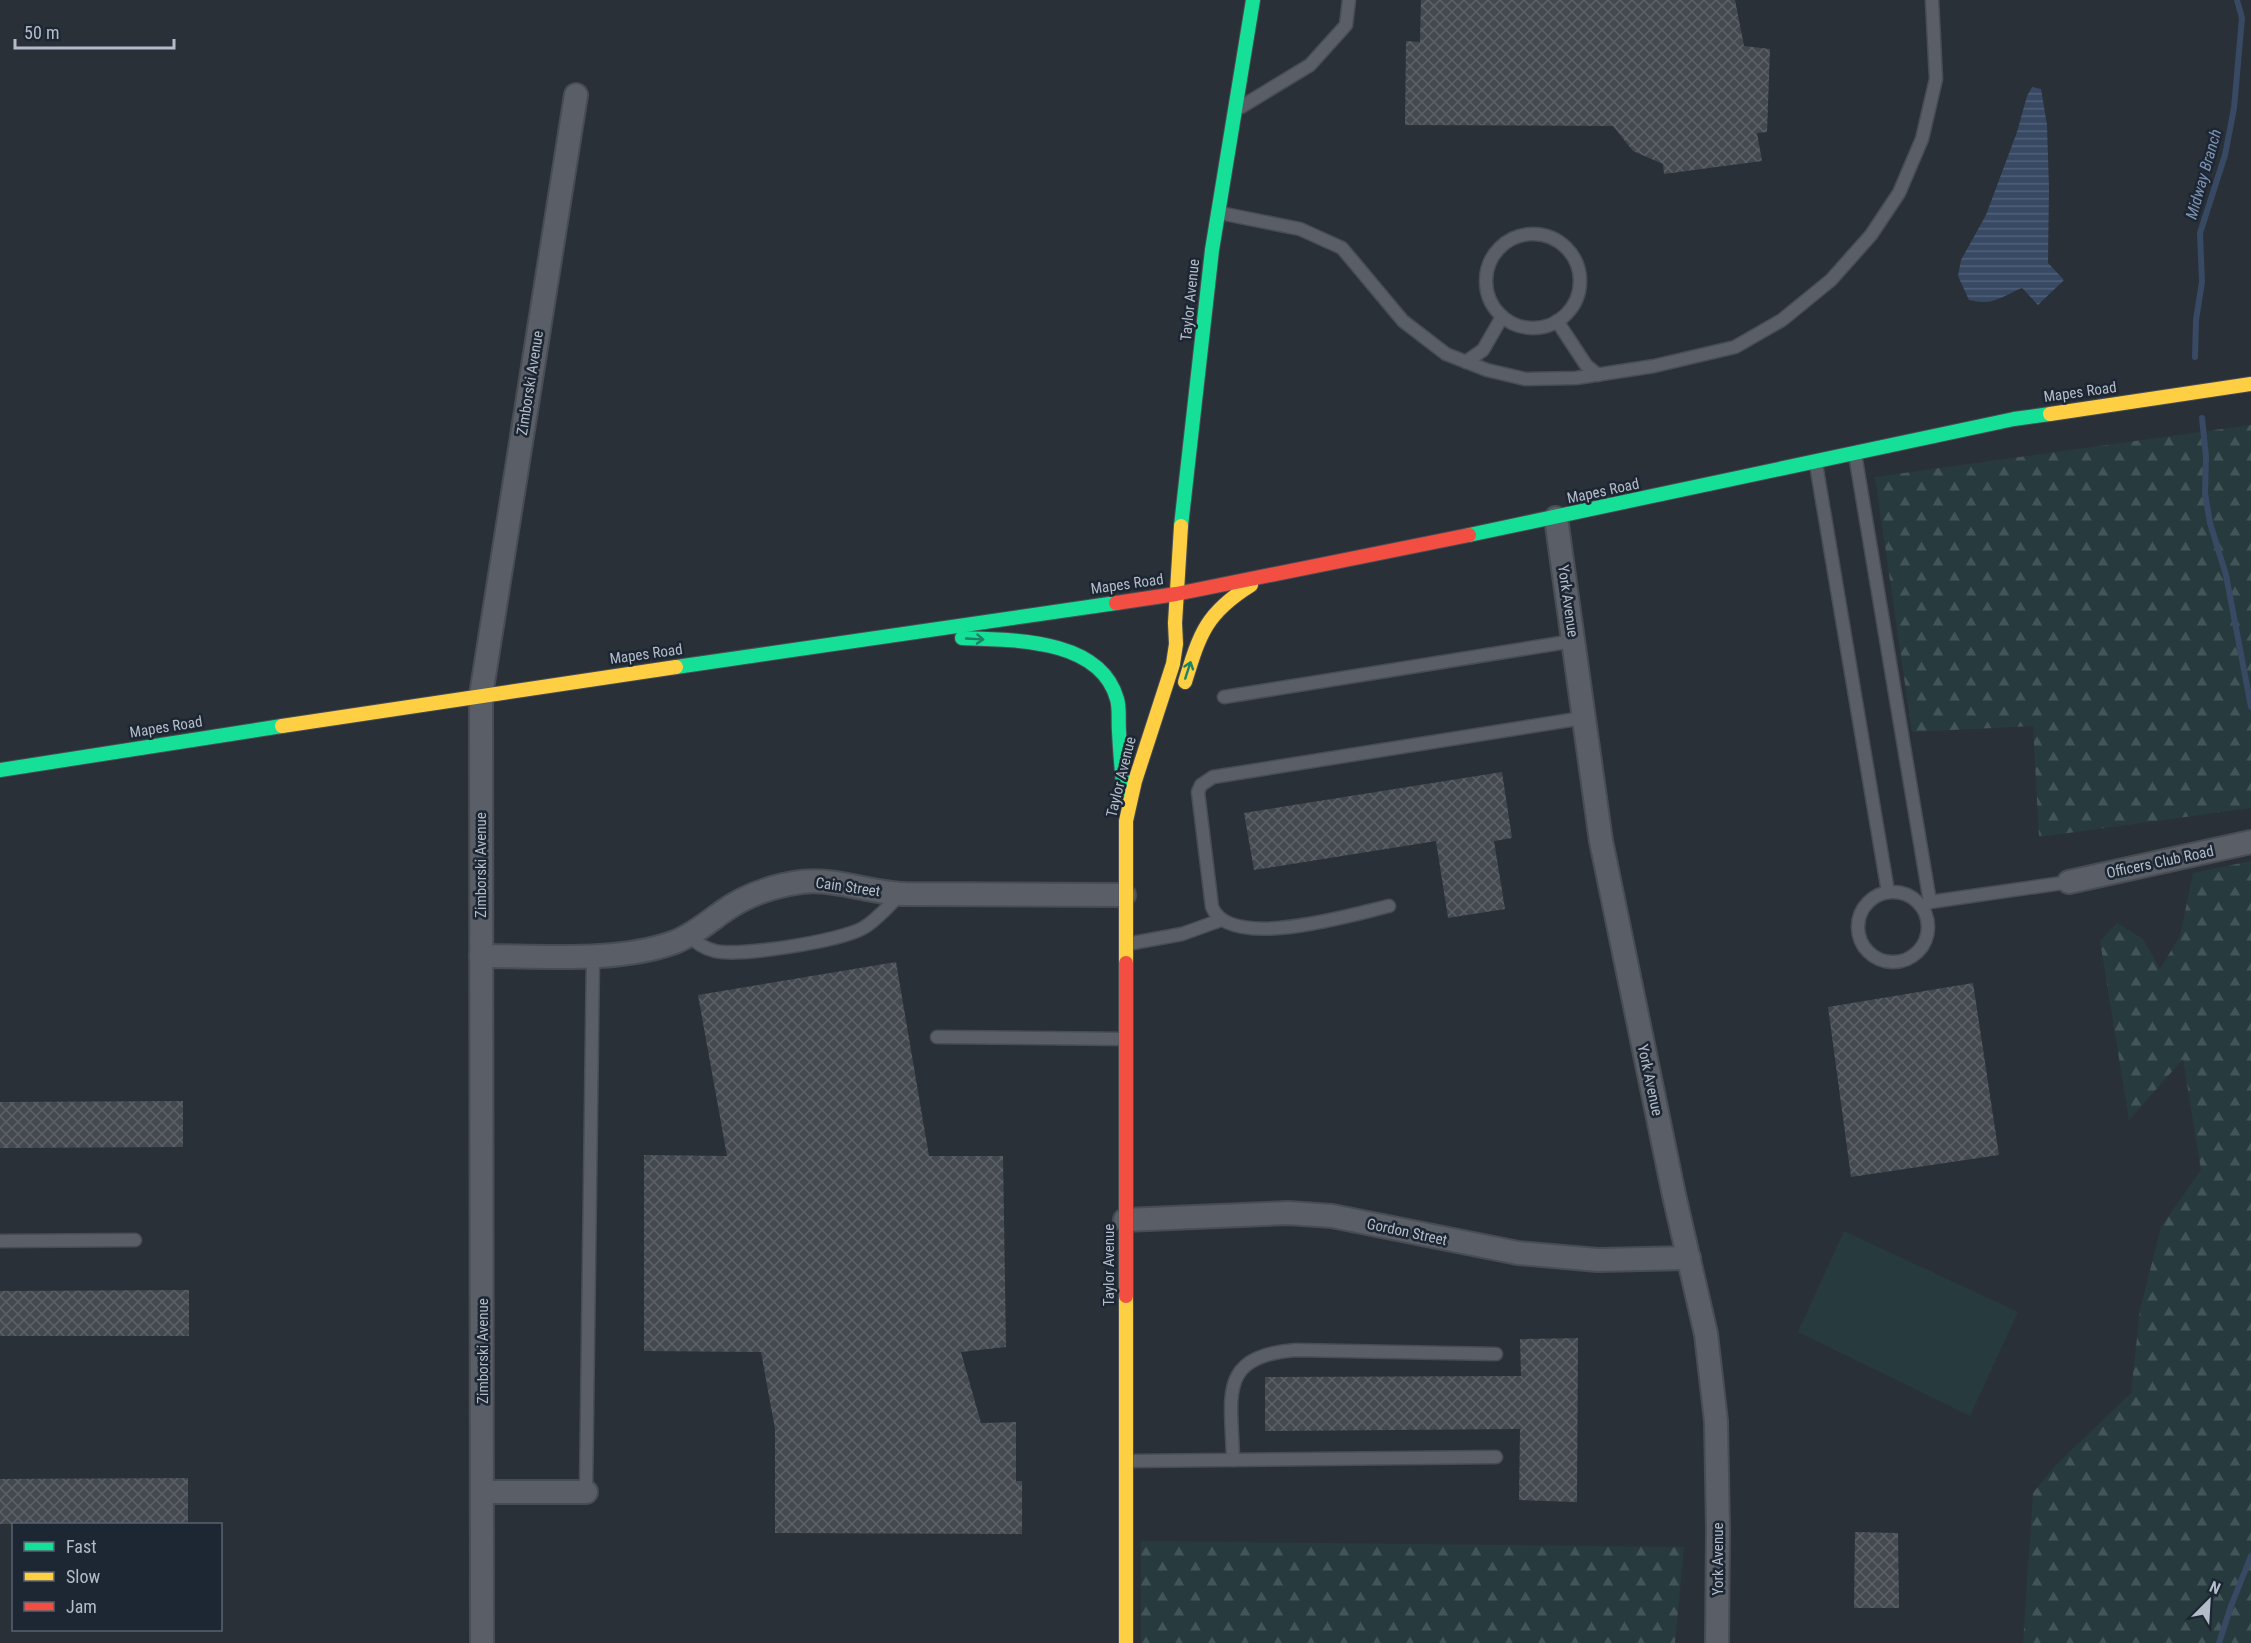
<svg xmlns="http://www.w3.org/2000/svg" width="2251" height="1643" font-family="'Roboto Condensed',sans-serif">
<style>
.grass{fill:#273a3e}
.forest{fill:url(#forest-firs)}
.water{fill:url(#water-rules)}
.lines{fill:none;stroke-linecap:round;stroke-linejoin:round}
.stream{stroke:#384963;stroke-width:6}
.building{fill:url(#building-cross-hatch)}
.lane-casing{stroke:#484c53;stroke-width:15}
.street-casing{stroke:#484c53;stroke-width:26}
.fast-casing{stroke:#484c53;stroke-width:16}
.slow-casing{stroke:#484c53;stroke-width:16}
.jam-casing{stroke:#484c53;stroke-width:16}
.lane{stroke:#5a5e66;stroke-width:12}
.street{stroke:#5a5e66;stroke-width:22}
.fast{stroke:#16e098;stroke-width:14}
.slow{stroke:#ffcf43;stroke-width:14}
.jam{stroke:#f24e42;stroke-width:14}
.oneway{stroke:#1a8366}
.labels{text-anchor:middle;stroke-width:5;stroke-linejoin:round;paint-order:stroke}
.street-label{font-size:15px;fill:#b4bcc9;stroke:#1d2633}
.water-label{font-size:16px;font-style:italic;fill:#7c92b1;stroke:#1d2633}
</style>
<defs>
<pattern id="forest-firs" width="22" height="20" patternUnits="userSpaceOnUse" patternTransform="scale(1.5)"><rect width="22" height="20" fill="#273a3e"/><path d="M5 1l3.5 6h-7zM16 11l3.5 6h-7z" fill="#445559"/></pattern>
<pattern id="water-rules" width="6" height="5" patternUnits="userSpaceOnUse" patternTransform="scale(1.5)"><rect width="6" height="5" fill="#384963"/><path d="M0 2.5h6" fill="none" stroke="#526178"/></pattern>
<pattern id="building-cross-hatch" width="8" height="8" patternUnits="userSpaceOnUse" patternTransform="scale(1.5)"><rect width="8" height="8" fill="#444950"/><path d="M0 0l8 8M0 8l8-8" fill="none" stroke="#5d6168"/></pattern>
</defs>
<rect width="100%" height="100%" fill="#2a3038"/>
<!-- grass -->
<path class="grass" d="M1844,1231L2018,1312L1970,1416L1798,1332Z"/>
<!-- forest -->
<g class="forest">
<path d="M2251,425V808L2039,837L2033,726L1912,732L1875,477Z"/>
<path d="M2251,861V1643H2023L2033,1493L2055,1466L2131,1393L2140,1310L2161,1227L2201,1170L2183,1059L2129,1120L2100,941L2117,923L2143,939L2160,969L2180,936L2193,873Z"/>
<path d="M1141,1541L1684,1547L1675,1643H1141Z"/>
</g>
<!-- water -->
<path class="water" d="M2032,87L2041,89L2047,125L2049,188L2048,263L2064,280L2038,305L2022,288C2001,297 1993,306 1969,300L1958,276L1961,260L1986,215L2017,132L2027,96Z"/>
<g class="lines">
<!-- stream -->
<g class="stream">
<path d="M2195,357L2196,320L2202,282L2200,233L2225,155L2234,108L2242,18L2237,0"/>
<path d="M2202,418L2206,457L2205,493L2210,523L2226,575L2251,707"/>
<path d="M2219,1643L2231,1606L2251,1556"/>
</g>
</g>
<!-- building -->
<g class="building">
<path d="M1421,0H1735L1744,46L1770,49L1767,132L1757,133L1762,161L1664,174L1663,164L1633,151L1613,126L1405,125L1406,41L1420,42Z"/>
<path d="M1502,772L1512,838L1494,841L1505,909L1448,918L1436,841L1254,870L1244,813Z"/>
<path d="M896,962L929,1156H1003L1006,1347L961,1352L981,1423L1016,1422V1481H1022V1534L775,1533V1429L761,1352L644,1351V1155L727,1156L698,995Z"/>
<path d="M1973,983L1999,1155L1851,1177L1828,1007Z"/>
<path d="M183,1101V1147L0,1148V1102Z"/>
<path d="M189,1290V1336H0V1291Z"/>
<path d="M1578,1338L1577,1502L1519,1500L1520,1429L1265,1431V1377L1521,1376L1520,1339Z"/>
<path d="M188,1478V1524H0V1479Z"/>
<path d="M1855,1532L1898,1533L1899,1608H1854Z"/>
</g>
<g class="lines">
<defs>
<g id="lane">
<path d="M1241,107L1310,65L1346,25L1349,0"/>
<path d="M1220,213L1300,229L1342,248L1403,321L1446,354L1487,370L1525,379L1576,378L1654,366L1735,347L1782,320L1831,280L1871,235L1899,193L1922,139L1936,79L1932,0"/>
<circle cx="1533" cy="281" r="47"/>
<path d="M1557,321L1586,365L1598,375"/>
<path d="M1466,362L1483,350L1502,317"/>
<path d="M1855,454L1930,902"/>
<path d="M1816,464L1888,892"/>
<path d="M1224,697L1573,641"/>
<circle cx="1893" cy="927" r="35"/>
<path d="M1925,905L1930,902L2069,882"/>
<path d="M1389,906C1354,914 1230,952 1212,907L1198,792L1201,785L1213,777L1583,718"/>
<path d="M688,935C697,943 703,948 715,951C740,957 840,941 863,928C877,920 889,905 901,894"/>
<path d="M1127,944L1182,934L1221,920"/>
<path d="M937,1037L1125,1039"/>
<path d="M0,1241L135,1240"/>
<path d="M1233,1460C1232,1397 1216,1356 1296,1350L1496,1354"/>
<path d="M1128,1461L1496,1457"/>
<path d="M586,1492L593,955"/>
</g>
<g id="street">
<path d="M1556,518L1601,841L1674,1195L1706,1334L1716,1421L1718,1530L1717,1643"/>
<path d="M2069,882L2251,842"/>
<path d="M481,956C543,956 618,963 675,942C693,935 707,923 721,913C745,895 772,886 801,882C836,878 870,893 905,894L1124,895"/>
<path d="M1125,1220L1288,1213L1332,1216L1518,1253L1598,1260L1689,1258"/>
<path d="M482,1492H586"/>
<path d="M482,1643L481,695L576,95"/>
</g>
<g id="fast">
<path d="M1181,526L1212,250L1253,0"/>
<path d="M1469,535L2014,419L2050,414"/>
<path d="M962,638C1012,640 1100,638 1117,699C1120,709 1118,721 1119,731C1120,752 1122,774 1124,795"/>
<path d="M676,667L1116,603"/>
<path d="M0,770L282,726"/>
</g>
<g id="slow">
<path d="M2050,414L2251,384"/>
<path d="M1185,682C1200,633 1206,613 1251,585"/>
<path d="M282,726L676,667"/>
<path d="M1126,963V821L1135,781L1173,664L1176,644L1175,623L1181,526"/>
<path d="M1126,1296V1643"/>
</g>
<g id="jam">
<path d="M1116,603L1176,594L1469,535"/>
<path d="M1126,963V1296"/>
</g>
</defs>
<!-- lane casing -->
<use href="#lane" class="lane-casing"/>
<!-- street casing -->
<use href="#street" class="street-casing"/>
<!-- fast casing -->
<use href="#fast" class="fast-casing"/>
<!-- slow casing -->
<use href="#slow" class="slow-casing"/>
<!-- jam casing -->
<use href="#jam" class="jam-casing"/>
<!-- lane -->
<use href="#lane" class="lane"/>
<!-- street -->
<use href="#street" class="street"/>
<!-- fast -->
<use href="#fast" class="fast"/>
<!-- slow -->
<use href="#slow" class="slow"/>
<!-- jam -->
<use href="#jam" class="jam"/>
</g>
<!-- one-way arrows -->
<defs><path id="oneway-shaft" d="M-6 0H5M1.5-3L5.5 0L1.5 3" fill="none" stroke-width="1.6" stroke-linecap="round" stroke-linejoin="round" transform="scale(1.5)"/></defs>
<g class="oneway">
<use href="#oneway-shaft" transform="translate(975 639) rotate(3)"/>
<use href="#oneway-shaft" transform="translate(1188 670) rotate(-72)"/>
</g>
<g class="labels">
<!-- street labels -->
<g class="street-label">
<text transform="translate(1190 300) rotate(-84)" y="5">Taylor Avenue</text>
<text transform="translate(530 383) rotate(-81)" y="5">Zimborski Avenue</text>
<text transform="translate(2080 392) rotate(-8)" y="5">Mapes Road</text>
<text transform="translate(1603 491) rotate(-12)" y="5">Mapes Road</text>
<text transform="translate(1127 584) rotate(-8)" y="5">Mapes Road</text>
<text transform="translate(1568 601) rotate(82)" y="5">York Avenue</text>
<text transform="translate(646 654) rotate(-8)" y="5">Mapes Road</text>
<text transform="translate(166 727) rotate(-9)" y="5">Mapes Road</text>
<text transform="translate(1121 777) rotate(-76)" y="5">Taylor Avenue</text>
<text transform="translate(2160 862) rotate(-12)" y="5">Officers Club Road</text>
<text transform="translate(481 865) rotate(-90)" y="5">Zimborski Avenue</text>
<text transform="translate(848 887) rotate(8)" y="5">Cain Street</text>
<text transform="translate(1650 1080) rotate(78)" y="5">York Avenue</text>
<text transform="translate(1407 1232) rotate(12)" y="5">Gordon Street</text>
<text transform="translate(1109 1265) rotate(-90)" y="5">Taylor Avenue</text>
<text transform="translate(483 1351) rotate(-90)" y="5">Zimborski Avenue</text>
<text transform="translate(1718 1559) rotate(-90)" y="5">York Avenue</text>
</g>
<!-- water labels -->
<g class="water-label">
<text transform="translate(2203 174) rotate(-74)" y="6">Midway Branch</text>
</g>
</g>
<!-- legend -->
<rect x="12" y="1523" width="210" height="108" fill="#1d2633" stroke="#59626f" stroke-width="1.5"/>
<rect x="24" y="1542" width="30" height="9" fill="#16e098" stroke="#59626f" stroke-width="1.5"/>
<text x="66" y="1553" font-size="18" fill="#b4bcc9">Fast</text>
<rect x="24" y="1572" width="30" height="9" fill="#ffcf43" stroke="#59626f" stroke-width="1.5"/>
<text x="66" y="1583" font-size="18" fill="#b4bcc9">Slow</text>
<rect x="24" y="1602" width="30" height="9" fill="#f24e42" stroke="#59626f" stroke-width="1.5"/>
<text x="66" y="1613" font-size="18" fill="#b4bcc9">Jam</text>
<!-- north arrow -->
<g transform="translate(2209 1601) rotate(24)" stroke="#1d2633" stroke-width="4.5" paint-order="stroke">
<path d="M0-4.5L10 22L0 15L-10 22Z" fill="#b4bcc9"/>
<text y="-9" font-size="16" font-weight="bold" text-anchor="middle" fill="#b4bcc9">N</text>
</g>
<!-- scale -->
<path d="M15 39v9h159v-9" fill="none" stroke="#b4bcc9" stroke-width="3"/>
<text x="24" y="39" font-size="18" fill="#b4bcc9" stroke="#1d2633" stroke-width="4.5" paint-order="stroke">50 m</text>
</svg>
